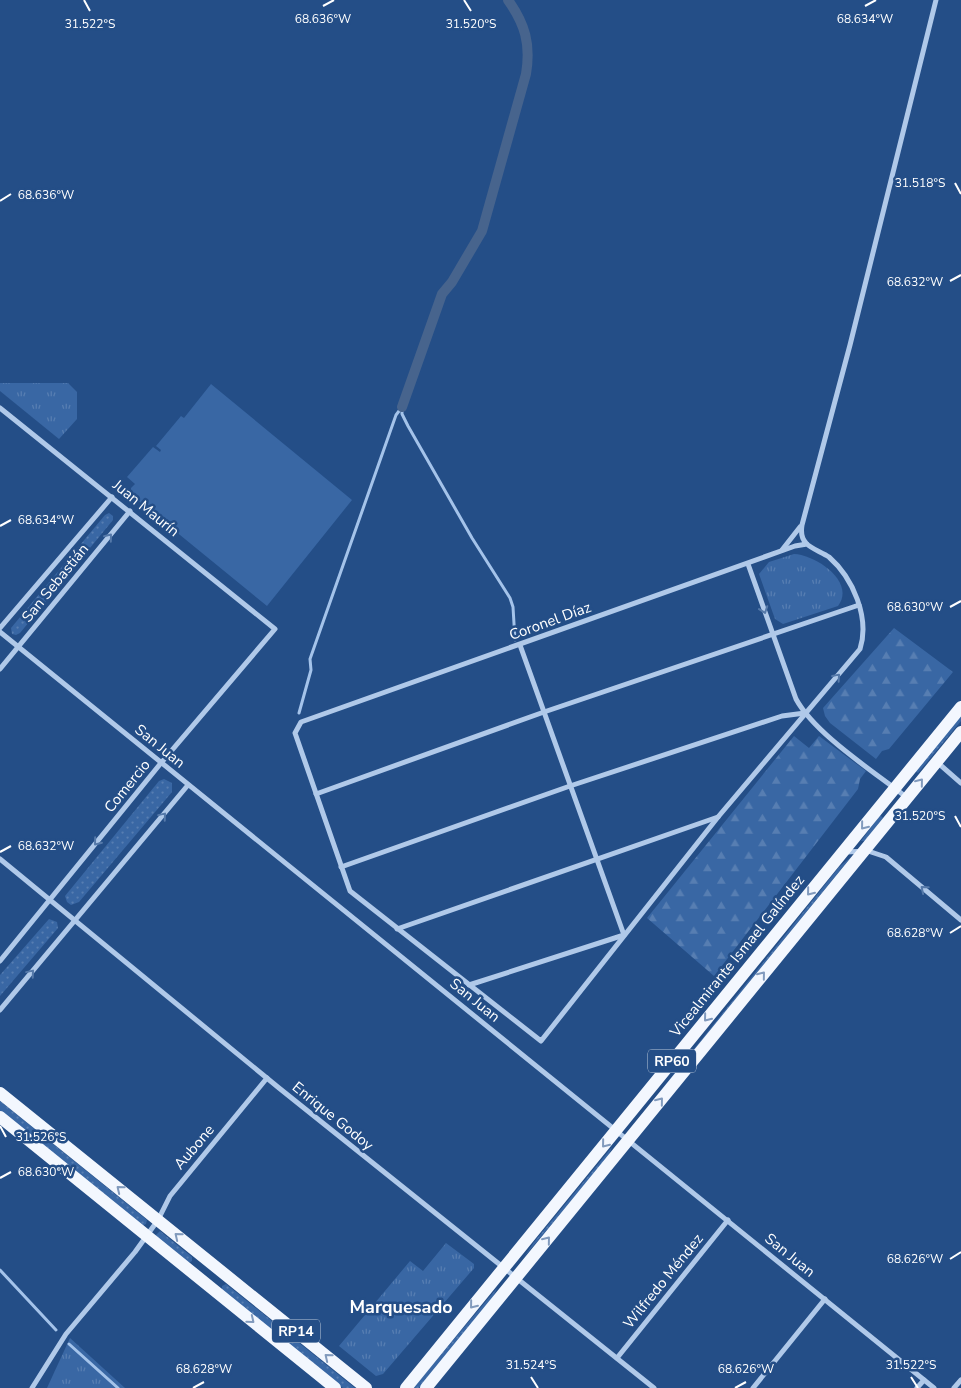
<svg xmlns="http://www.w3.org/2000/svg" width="961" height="1388" font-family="'Nunito Sans',sans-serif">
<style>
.grass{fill:url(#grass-dots)}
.forest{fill:url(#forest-firs)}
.park{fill:url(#park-tufts)}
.pitch{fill:#3967a4}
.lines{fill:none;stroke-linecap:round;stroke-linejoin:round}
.stream{stroke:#a4c3ea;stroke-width:3}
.canal{stroke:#47648d;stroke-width:10}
.minor{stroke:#b0c9e9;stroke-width:5}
.primary{stroke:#f3f7fe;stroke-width:12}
.oneway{stroke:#5579a9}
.oneway2{stroke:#819abd}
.ticks{fill:none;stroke:#fff;stroke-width:2}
.labels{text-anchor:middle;stroke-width:5;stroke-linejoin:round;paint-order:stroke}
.shield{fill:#244e87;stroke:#bdcadb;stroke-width:1}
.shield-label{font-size:14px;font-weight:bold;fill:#fff}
.street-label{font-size:15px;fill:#fff;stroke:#244e87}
.quarter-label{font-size:18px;font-weight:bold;fill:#fff;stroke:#244e87}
.ticks-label{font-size:12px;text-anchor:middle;fill:#fff;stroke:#244e87;stroke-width:5;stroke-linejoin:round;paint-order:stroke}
</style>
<defs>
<pattern id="grass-dots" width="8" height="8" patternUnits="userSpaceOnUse" patternTransform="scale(1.25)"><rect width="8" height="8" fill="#3967a4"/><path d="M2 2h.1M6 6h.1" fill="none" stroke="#577eb2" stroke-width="1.8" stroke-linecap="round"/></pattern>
<pattern id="forest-firs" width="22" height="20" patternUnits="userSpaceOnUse" patternTransform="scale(1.25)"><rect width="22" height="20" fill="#3967a4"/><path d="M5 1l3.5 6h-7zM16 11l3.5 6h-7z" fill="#577eb2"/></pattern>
<pattern id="park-tufts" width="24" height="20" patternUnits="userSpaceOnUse" patternTransform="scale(1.25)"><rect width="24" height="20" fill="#3967a4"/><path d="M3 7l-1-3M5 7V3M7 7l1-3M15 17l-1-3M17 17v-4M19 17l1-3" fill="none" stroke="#577eb2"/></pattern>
</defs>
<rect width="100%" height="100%" fill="#244e87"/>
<!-- grass -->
<g class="grass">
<path d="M109,513L113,516V520L20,633L16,635L12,634L11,628L105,515Z"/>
<path d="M961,715V721L918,773L915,771Z"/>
<path d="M164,779L172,783V792L79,902L71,905L67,902L65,896L159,781Z"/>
<path d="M880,815L883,818L865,841H861Z"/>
<path d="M851,857L639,1118L839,867Z"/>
<path d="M49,919L57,922L58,928L0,996V975Z"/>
<path d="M0,1101L147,1220L146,1224L142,1226L0,1111Z"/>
<path d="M612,1147L608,1157L524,1257L534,1242Z"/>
<path d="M160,1231L192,1257V1261L188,1263L155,1236Z"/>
<path d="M226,1284L355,1388H343L222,1290V1286Z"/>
<path d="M497,1288L492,1300L419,1388H413Z"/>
</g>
<!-- forest -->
<g class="forest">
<path d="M894,628L953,672L889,749L882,751L876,759L830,723L825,716L823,708Z"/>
<path d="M794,736L809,748L819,736L866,771L860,779L858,789L714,976L647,918Z"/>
</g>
<!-- park -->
<g class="park">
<path d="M0,383H68L77,392V419L59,439L0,391Z"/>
<path d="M794,554C816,555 856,582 838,606L783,624L775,619L759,574L769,562Z"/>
<path d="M446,1243L474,1264V1268L383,1374L376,1376L339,1346L410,1261L423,1271Z"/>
<path d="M70,1338L125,1388H47Z"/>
</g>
<!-- pitch -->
<path class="pitch" d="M211,384L352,500L267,606L131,495V488L135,484L127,477L153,447L160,452L161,450L156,446L181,416L184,418Z"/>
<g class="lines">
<!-- stream -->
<g class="stream">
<path d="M402,407V414L408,426L472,538L510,598L513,607L515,640"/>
<path d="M299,713L311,670L310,659L396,415L402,407"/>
<path d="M0,1270L56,1330"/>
<path d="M69,1344L118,1388"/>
</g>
<!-- canal -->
<path class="canal" d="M402,407L442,294L452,282L482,231L526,74C531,44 525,24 508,0"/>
<!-- minor -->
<g class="minor">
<path d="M0,408L275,629L161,763L0,961"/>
<path d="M807,544L795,546L301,722L295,733L350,891L541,1041L718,817L860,649C870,618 853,578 829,557C822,552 811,549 806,543C801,538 801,531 802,525L850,345L936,0"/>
<path d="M782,550L800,527"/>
<path d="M748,564L796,699C815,734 873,771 906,797"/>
<path d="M0,628L112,497"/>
<path d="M0,632L934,1388"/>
<path d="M0,669L130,511"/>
<path d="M937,762L961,783"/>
<path d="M316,794L544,712L859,605"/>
<path d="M846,852L868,851L886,857L961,920"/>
<path d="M0,859L279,1088L654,1388"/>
<path d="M341,867L570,786L782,716L805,713"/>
<path d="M397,929L718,817"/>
<path d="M469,985L624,935L520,645"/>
<path d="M0,1010L188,785"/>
<path d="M617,1358L728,1220"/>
<path d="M32,1388L66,1334L135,1252L158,1220L170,1196L267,1078"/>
<path d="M753,1388L825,1299"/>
<path d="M917,1388L924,1380"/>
<path d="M954,1388L961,1380"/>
</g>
<!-- primary -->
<g class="primary">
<path d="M0,1093L366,1388"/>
<path d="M0,1117L335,1388"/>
<path d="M406,1388L961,707"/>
<path d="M426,1388L961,732"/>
</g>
</g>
<!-- one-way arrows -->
<defs><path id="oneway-chevron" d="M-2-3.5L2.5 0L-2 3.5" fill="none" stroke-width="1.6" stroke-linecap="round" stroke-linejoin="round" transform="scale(1.25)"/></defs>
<g class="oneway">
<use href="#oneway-chevron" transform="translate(109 537) rotate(-51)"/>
<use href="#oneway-chevron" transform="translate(764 610) rotate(70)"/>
<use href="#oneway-chevron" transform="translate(837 677) rotate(-49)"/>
<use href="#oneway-chevron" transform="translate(163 816) rotate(-50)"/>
<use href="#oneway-chevron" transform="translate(97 842) rotate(129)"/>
<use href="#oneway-chevron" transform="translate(924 889) rotate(-140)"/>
<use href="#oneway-chevron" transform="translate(31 973) rotate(-50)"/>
</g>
<g class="oneway2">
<use href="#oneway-chevron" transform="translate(920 782) rotate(-51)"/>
<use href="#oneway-chevron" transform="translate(864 826) rotate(129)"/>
<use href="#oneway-chevron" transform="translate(810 892) rotate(129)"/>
<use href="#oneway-chevron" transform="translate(762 975) rotate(-51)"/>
<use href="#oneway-chevron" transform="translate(707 1018) rotate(129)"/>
<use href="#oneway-chevron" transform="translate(660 1101) rotate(-51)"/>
<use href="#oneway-chevron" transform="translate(605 1144) rotate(129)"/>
<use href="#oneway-chevron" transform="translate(120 1189) rotate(-141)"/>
<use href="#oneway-chevron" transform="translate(178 1236) rotate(-141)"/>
<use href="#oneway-chevron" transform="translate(547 1240) rotate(-51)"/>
<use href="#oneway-chevron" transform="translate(473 1305) rotate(129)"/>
<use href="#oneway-chevron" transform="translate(251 1320) rotate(39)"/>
<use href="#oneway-chevron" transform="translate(328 1357) rotate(-141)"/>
</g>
<!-- ticks -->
<path class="ticks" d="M84,0L90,11M464,0L471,11M323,6L334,0M865,6L876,0M955,183L961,194M0,201L11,194M950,281L961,275M0,526L11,520M950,607L961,601M955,816L961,827M0,852L11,846M950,933L961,926M0,1126L6,1137M0,1178L11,1172M950,1259L961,1252M531,1377L538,1388M911,1377L918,1388M193,1388L204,1382M735,1388L746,1382"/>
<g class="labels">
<!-- shield labels -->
<g class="shield">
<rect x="648" y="1049.5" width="48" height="23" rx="4"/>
<rect x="272" y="1319.5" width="48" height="23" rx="4"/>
</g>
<g class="shield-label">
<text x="672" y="1066">RP60</text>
<text x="296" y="1336">RP14</text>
</g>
<!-- street labels -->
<g class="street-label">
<text transform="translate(146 508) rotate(39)" y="5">Juan Maurín</text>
<text transform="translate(55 583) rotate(-51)" y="5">San Sebastián</text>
<text transform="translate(550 621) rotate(-20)" y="5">Coronel Díaz</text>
<text transform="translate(160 746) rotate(39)" y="5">San Juan</text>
<text transform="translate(127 786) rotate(-51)" y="5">Comercio</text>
<text transform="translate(737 956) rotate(-51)" y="5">Vicealmirante Ismael Galíndez</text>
<text transform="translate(475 1000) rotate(39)" y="5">San Juan</text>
<text transform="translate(333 1116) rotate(39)" y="5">Enrique Godoy</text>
<text transform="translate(194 1147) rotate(-50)" y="5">Aubone</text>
<text transform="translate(790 1255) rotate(39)" y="5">San Juan</text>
<text transform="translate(663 1281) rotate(-51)" y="5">Wilfredo Méndez</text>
</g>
<!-- quarter labels -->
<g class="quarter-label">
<text x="401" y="1313">Marquesado</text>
</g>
</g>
<g class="ticks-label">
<text x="323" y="23">68.636°W</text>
<text x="865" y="23">68.634°W</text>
<text x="90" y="28">31.522°S</text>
<text x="471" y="28">31.520°S</text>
<text x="920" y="187">31.518°S</text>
<text x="46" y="199">68.636°W</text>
<text x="915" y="286">68.632°W</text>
<text x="46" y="524">68.634°W</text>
<text x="915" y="611">68.630°W</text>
<text x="920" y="820">31.520°S</text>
<text x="46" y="850">68.632°W</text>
<text x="915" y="937">68.628°W</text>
<text x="41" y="1141">31.526°S</text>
<text x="46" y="1176">68.630°W</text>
<text x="915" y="1263">68.626°W</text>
<text x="531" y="1369">31.524°S</text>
<text x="911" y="1369">31.522°S</text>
<text x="204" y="1373">68.628°W</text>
<text x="746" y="1373">68.626°W</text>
</g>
</svg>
